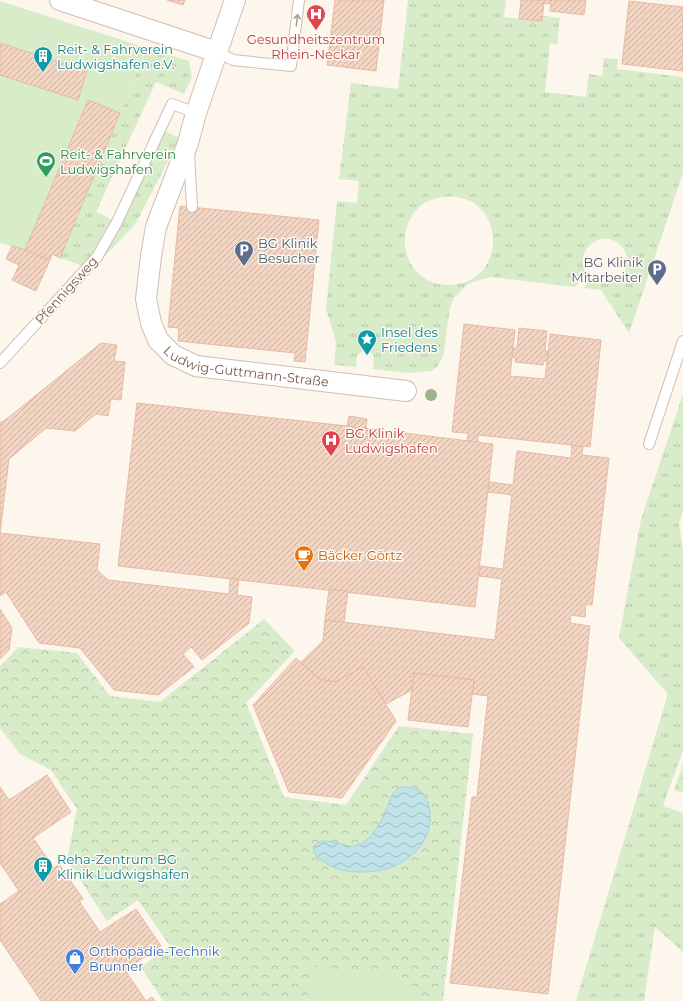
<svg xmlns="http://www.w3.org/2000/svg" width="683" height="1001" font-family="Montserrat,sans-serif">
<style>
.grass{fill:url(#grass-tufts);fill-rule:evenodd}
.park{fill:url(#park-crowns)}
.pitch{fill:#d8ecc9}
.water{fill:url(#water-waves);stroke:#a5d3da}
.building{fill:url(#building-hatch);stroke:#e6bba3}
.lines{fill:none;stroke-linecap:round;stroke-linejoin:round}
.lane-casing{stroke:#d1beb0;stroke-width:12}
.street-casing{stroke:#d1beb0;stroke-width:22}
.lane{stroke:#fff;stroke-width:10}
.street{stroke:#fff;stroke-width:20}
.tree{fill:#a0b28e}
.oneway{stroke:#af9d94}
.labels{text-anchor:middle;stroke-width:3;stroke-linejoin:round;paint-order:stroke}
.health-label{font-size:13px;fill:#be3a42;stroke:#fffaf3}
.culture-label{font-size:13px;fill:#0d838f;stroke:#fffaf3;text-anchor:start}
.leisure-label{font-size:13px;fill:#27864d;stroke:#fffaf3;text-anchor:start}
.service-label{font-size:13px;fill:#4e5e75;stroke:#fffaf3;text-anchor:start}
.street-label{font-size:13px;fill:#7a5c4d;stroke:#fffaf3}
.food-label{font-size:13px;fill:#c56008;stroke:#fffaf3;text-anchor:start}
.shop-label{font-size:13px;fill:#366cbe;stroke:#fffaf3;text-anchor:start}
</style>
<defs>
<pattern id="grass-tufts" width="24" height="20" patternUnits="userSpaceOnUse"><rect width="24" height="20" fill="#d8ecc9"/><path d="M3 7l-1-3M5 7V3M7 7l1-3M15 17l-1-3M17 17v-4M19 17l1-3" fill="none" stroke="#b4c2a5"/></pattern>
<pattern id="park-crowns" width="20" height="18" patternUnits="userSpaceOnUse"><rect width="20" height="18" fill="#d8ecc9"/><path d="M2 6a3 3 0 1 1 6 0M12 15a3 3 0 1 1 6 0" fill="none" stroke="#b4c2a5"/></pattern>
<pattern id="water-waves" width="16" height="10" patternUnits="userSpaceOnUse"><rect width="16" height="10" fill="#bfe3e8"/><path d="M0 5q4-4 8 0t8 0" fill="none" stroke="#a0bbbe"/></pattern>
<pattern id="building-hatch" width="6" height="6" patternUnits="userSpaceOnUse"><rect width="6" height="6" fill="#f3d5c3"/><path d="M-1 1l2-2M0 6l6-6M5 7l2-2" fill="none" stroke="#cab0a1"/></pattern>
</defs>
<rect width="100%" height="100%" fill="#fdf6ec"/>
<!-- grass -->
<g class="grass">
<path d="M408,0H506L504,17L542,21L543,16L560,18L557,44L550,43L545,92L586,97L589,74L602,76L604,58L618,59L617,69L683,77V173L629,333L601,290L584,288L591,279C596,281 600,284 606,283C624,283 634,261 622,247C605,226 572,249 586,273L575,287L491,277L473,282L468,284L454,298L450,308L443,357L437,367L431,371L409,373L373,369L374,357L370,351H363L357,355L356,367L334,365L336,342L326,309L337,201L357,203L359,181L339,179L351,83L398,89ZM441,197C445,197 451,196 456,197C507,202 506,286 448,285C437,285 426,281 418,273C397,253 402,216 426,202C430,200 436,199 441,197Z"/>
<path d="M147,48L189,61L192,77L184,94L156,82L96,212L117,222L160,129L180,138L136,223L93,269L60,258Z"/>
<path d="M683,394V511L679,523L683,551V750L663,806L683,813V952L655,927L644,1001H576L668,694L619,638L641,519Z"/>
</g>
<!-- park -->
<g class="park">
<path d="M264,619L295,651L246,703L284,797L346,805L399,726L473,734L443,1001H163L141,967L170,946L138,900L107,921L67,860L77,809L51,770L20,754L0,728V666L19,647L77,653L110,696L160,702Z"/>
<path d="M683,764V793L674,790Z"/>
</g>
<!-- pitch -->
<g class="pitch">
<path d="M0,1L147,48L60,258L52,254L50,260L25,250L0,243Z"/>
<path d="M311,966L413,978L411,1001H307Z"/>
</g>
<!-- water -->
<path class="water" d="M400,787C407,787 415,787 420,791C433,800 432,827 425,839C418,853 400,866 385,869C363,874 339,874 321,860C318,858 316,856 314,853C313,850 313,847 315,845C321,836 341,845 350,846C354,846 360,845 364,842C374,834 382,821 386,810C390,800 391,793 400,787Z"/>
<!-- building -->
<g class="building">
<path d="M167,0H185L183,5Z"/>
<path d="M335,0H384L376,71L327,65Z"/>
<path d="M521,0H586L584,15L550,11L551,4L544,3L542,21L519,19Z"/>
<path d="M629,1L683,7V71L622,64Z"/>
<path d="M0,43L87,71L78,100L0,75Z"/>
<path d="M88,100L120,113L60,258L52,254L50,260L25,250Z"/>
<path d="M180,206L319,220L305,362L294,361L295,353L178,341L179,328L168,327Z"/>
<path d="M12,246L25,250L50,260L36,291L12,280L19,265L6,259Z"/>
<path d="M464,324L515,330L510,376L545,379L550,334L601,340L590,447L478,435V442L467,441L468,433L452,432Z"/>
<path d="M519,328L547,331L545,351L548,352L547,361H543V365L515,362L516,358L512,357L513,348H517Z"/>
<path d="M101,343L117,345L114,361L125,362L121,400L111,399L108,416L96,414L75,431L46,428L9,459L0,533V422H2L9,417Z"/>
<path d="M137,403L347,426L493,444L475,607L118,566Z"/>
<path d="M349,416L367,419L366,429L347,426Z"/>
<path d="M572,445L583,447L582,455L609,458L592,605L586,604L585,617L571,615L570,623L590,626L548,994L450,983L472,797H477L488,696L472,694L474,680L414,673L412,690L386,704L363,667L335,682L319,679L301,662L323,641L325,620L495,640L502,579L479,576L480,566L503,569L512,495L488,492L489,482L513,485L517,451L571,458Z"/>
<path d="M0,533L100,544L97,570L108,580L229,594L230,578L239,579L237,595L252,597L249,623L202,660L191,647L183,654L194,667L158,695L114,690L80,648L39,643L6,592L0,596Z"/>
<path d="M329,589L348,591L344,622L325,620Z"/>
<path d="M0,609L12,628L9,650L0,659Z"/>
<path d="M296,658L319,679L335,682L363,667L396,721L342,798L289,792L253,705Z"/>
<path d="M414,673L474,680L468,727L408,720Z"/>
<path d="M47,775L71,812L33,838L54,868L59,864L83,899L79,901L100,932L136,909L161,946L125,970L146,1001L152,997L155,1001H41L0,940V904L19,891L0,863V787L9,800Z"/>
</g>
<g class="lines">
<defs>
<g id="lane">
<path d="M217,52L233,60L291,66L299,0"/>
<path d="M189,153L192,207"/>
<path d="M0,363L97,257L117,222L172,104L196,113"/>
<path d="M649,444L683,341"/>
</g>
<g id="street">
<path d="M60,0L217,52"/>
<path id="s1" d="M235,0L196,113L188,143L156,227L151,256L146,299L151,323L158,340L173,355L196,366L406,391"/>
</g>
</defs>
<!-- lane casing -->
<use href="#lane" class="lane-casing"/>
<!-- street casing -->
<use href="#street" class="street-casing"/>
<!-- lane -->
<use href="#lane" class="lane"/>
<!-- street -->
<use href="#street" class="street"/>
</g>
<!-- trees -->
<circle class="tree" cx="431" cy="395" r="6"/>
<!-- one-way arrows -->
<defs><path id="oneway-shaft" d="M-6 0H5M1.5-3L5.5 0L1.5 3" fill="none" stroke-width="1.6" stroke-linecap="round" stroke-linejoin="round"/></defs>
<use class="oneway" href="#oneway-shaft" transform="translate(297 20) rotate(-83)"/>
<!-- icons -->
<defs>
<symbol id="hospital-pin" viewBox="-11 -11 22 30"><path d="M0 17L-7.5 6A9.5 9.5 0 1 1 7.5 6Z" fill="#e0444e" stroke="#fffaf3"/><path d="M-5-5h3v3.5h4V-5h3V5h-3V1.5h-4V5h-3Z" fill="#fff"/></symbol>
<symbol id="building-pin" viewBox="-11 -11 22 30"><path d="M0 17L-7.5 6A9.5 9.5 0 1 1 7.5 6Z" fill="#0f9aa8" stroke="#fffaf3"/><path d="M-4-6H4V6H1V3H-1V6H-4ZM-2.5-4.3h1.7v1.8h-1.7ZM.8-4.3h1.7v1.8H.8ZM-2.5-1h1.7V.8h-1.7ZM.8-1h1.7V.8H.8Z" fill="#fff"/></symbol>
<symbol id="stadium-pin" viewBox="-11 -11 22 30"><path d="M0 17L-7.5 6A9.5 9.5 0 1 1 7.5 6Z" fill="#2e9e5b" stroke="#fffaf3"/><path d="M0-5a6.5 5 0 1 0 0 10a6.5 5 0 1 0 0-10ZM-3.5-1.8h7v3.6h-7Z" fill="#fff"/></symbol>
<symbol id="parking-pin" viewBox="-11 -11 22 30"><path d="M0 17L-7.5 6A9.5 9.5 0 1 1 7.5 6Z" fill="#5c6f8a" stroke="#fffaf3"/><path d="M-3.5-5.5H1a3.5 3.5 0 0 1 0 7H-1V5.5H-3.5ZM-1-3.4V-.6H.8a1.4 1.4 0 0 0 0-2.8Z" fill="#fff"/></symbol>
<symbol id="sight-pin" viewBox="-11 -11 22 30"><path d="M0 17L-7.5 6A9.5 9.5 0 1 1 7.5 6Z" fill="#0f9aa8" stroke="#fffaf3"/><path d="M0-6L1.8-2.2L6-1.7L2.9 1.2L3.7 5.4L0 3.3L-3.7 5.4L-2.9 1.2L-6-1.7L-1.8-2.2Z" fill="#fff"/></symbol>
<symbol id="cafe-pin" viewBox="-11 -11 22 30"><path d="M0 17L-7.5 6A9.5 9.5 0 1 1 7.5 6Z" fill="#e8710a" stroke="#fffaf3"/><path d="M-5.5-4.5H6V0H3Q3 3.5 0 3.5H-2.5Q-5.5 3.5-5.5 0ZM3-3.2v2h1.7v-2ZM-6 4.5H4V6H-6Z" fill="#fff"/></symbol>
<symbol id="shop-pin" viewBox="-11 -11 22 30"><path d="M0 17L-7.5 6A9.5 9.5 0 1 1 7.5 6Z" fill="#3f7fe0" stroke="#fffaf3"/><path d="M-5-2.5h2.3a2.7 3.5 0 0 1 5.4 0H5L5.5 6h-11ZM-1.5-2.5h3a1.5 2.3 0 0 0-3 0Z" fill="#fff"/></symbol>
</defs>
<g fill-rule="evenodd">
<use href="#hospital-pin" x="305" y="3" width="22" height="30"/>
<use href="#building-pin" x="32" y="45" width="22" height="30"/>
<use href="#stadium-pin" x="35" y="150" width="22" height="30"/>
<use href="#parking-pin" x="233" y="239" width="22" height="30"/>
<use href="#parking-pin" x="646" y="258" width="22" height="30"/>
<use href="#sight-pin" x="356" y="328" width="22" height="30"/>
<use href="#hospital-pin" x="320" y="429" width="22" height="30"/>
<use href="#cafe-pin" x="293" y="544" width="22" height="30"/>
<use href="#building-pin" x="32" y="855" width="22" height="30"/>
<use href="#shop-pin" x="64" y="947" width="22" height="30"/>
</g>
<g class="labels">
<!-- health labels -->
<g class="health-label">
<text x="316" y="44">Gesundheitszentrum<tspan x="316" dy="15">Rhein-Neckar</tspan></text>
<text x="345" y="438" text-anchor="start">BG Klinik<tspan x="345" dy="15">Ludwigshafen</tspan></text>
</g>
<!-- culture labels -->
<g class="culture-label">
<text x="57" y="54">Reit- &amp; Fahrverein<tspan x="57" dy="15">Ludwigshafen e.V.</tspan></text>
<text x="381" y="337">Insel des<tspan x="381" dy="15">Friedens</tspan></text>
<text x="57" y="864">Reha-Zentrum BG<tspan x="57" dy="15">Klinik Ludwigshafen</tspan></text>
</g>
<!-- leisure labels -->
<g class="leisure-label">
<text x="60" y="159">Reit- &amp; Fahrverein<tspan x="60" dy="15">Ludwigshafen</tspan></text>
</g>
<!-- service labels -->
<g class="service-label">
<text x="258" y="248">BG Klinik<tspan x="258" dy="15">Besucher</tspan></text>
<text x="643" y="267" text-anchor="end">BG Klinik<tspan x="643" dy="15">Mitarbeiter</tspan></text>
</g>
<!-- street labels -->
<g class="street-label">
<text transform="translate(66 290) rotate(-48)" y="5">Pfennigsweg</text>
<text dy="5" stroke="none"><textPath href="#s1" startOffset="452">Ludwig-Guttmann-Straße</textPath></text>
</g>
<!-- food labels -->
<g class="food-label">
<text x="318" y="560">Bäcker Görtz</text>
</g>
<!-- shop labels -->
<g class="shop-label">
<text x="89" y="956">Orthopädie-Technik<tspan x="89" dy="15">Brunner</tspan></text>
</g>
</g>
</svg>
